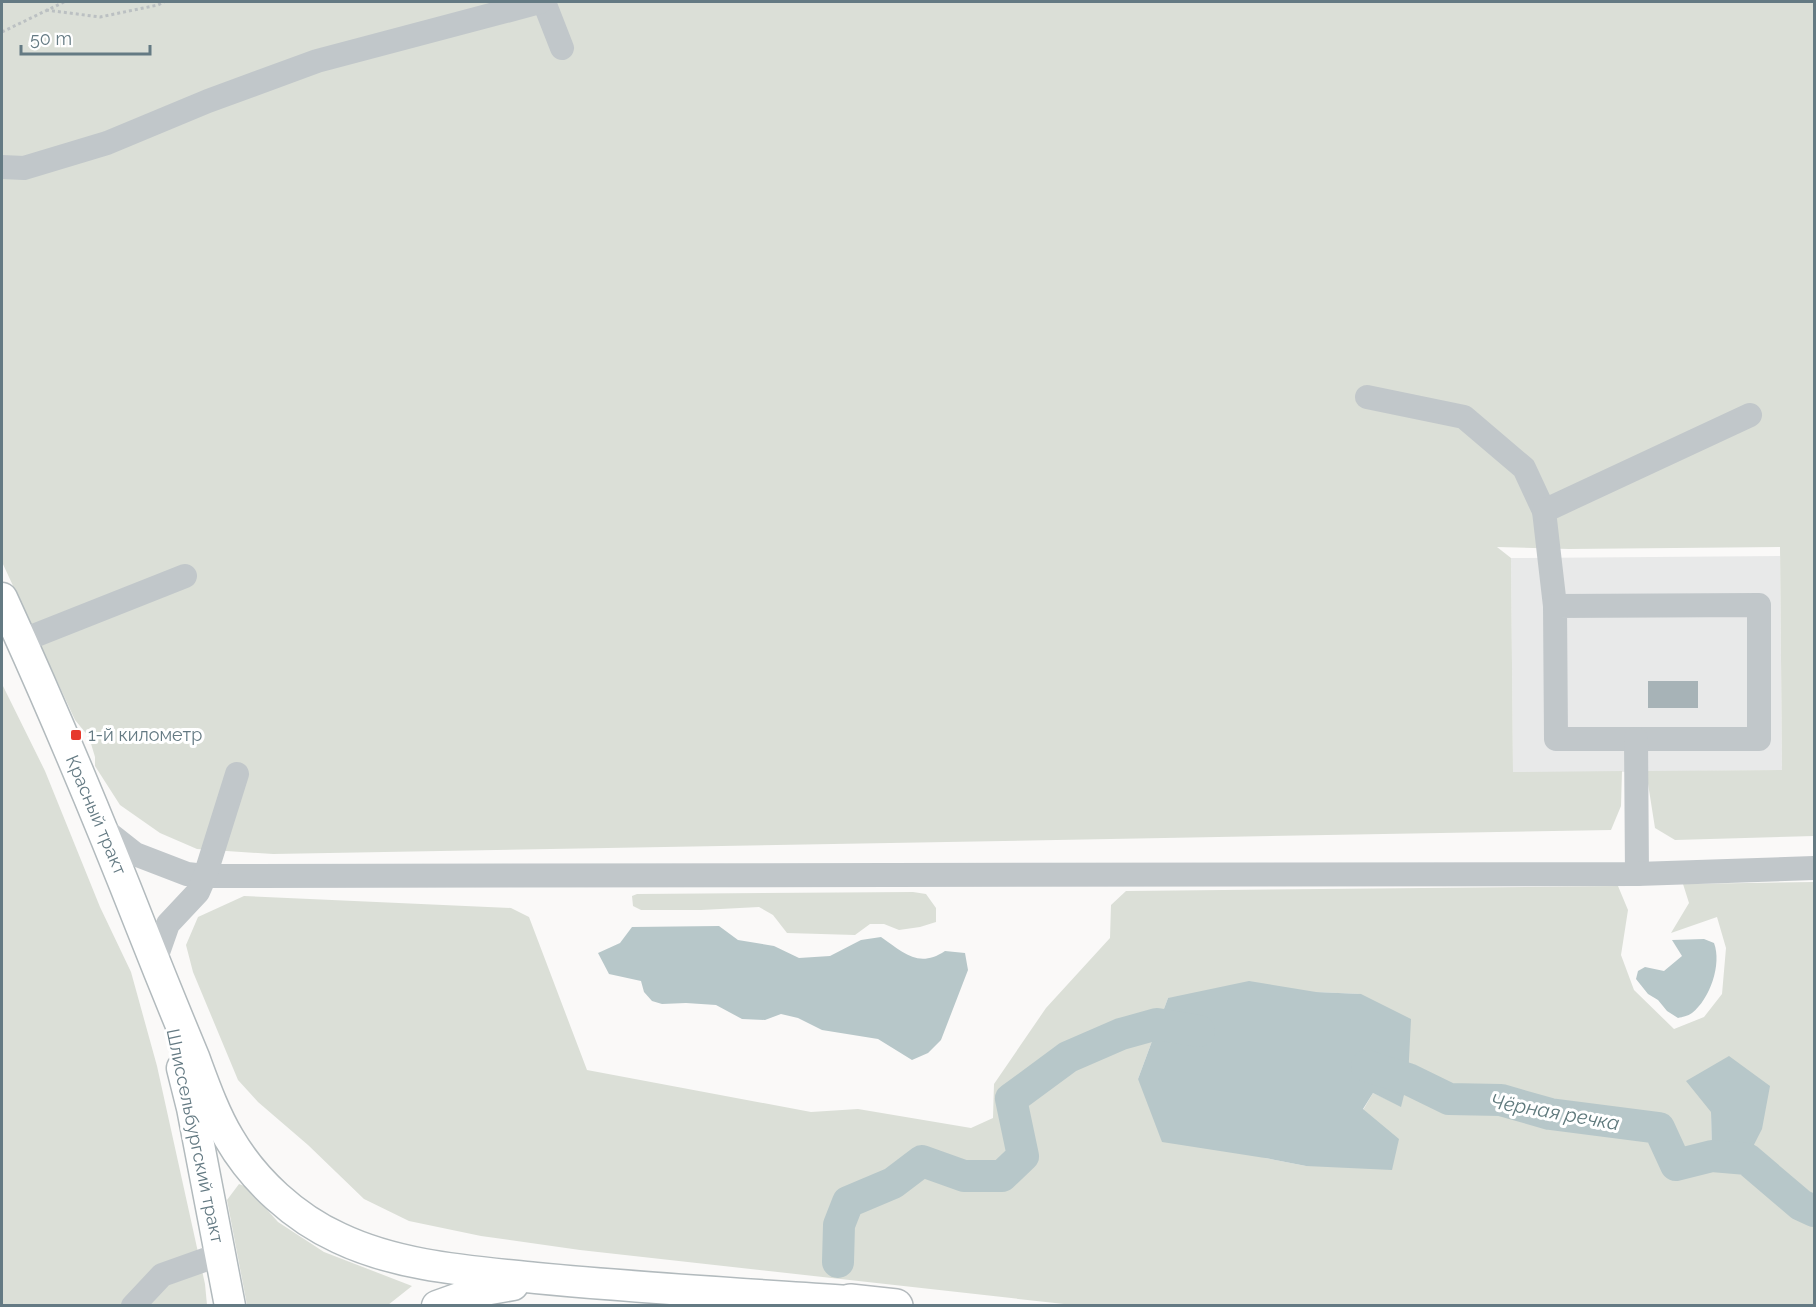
<svg xmlns="http://www.w3.org/2000/svg" width="1816" height="1307" font-family="Raleway,sans-serif">
<style>
.built{fill:#e8e9e9}
.green{fill:#dbdfd7;fill-rule:evenodd}
.water{fill:#b7c7c9}
.lines{fill:none;stroke-linecap:round;stroke-linejoin:round}
.river{stroke:#b7c7c9;stroke-width:32}
.building{fill:#a7b3b7}
.major-casing{stroke:#b2babd;stroke-width:33}
.highway-casing{stroke:#b4babd;stroke-width:36}
.path{stroke:#bbc0c2;stroke-width:3;stroke-dasharray:3 3;stroke-linecap:butt}
.minor{stroke:#c1c7ca;stroke-width:24}
.major{stroke:#fff;stroke-width:30}
.highway{stroke:#fff;stroke-width:33}
.poi-dot{fill:#e6392c;stroke:#fff;stroke-width:2}
.labels{text-anchor:middle;stroke-width:6;stroke-linejoin:round;paint-order:stroke}
.poi-label{font-size:18px;fill:#647a83;stroke:#fff;text-anchor:start}
.street-label{font-size:18px;fill:#647a83;stroke:#fff}
.water-label{font-size:20px;font-style:italic;fill:#5f797c;stroke:#fff}
</style>
<rect width="100%" height="100%" fill="#faf9f8"/>
<!-- built -->
<path class="built" d="M1780,556L1782,770L1513,773L1511,558Z"/>
<!-- green -->
<g class="green">
<path d="M2,2H1814V836L1675,840L1655,828L1646,771L1782,770L1780,547L1569,549L1497,547L1511,558L1513,772L1622,771L1621,806L1611,830L273,854L197,849L160,833L120,805L95,766V757L89,737L75,720L2,562Z"/>
<path d="M2,684L45,771L100,907L131,972L157,1066L205,1284L207,1305H2Z"/>
<path d="M1814,882V1305H1073L580,1250L481,1236L409,1221L364,1199L308,1145L258,1102L238,1080L193,972L186,945L198,917L244,896L511,908L529,917L587,1070L811,1112L858,1109L971,1128L993,1118L994,1084L1046,1008L1110,938L1111,905L1126,891L1618,886L1628,910L1621,955L1634,990L1674,1029L1704,1017L1722,994L1726,948L1717,917L1671,933L1689,903L1683,884ZM1316,992L1360,994L1401,1106L1373,1093L1363,1110L1306,1166L1265,1158L1138,1079L1168,998ZM1711,1112L1739,1173L1712,1156Z"/>
<path d="M913,892L926,894L936,908V922L920,927L899,930L884,924H870L855,935L787,933L773,915L759,907L701,910H641L633,906L632,896L637,894Z"/>
<path d="M239,1184L247,1187L278,1222L324,1252L412,1286L388,1305H247L227,1200Z"/>
</g>
<!-- water -->
<g class="water">
<path d="M719,926L738,940L774,946L799,958L830,956L861,940L881,937C903,952 918,969 945,951L965,953L968,970L941,1040L928,1053L912,1060L878,1039L822,1030L798,1018L781,1014L765,1020L742,1019L716,1005L686,1003L662,1004L652,1001L644,992L641,981L609,974L598,953L620,943L632,927Z"/>
<path d="M1704,939L1714,943C1722,964 1710,999 1692,1013C1688,1016 1682,1017 1678,1018L1667,1011L1658,1000L1648,994L1636,979L1638,971L1645,967L1664,971L1682,956L1672,940Z"/>
<path d="M1249,981L1316,992L1361,994L1411,1019L1408,1079L1401,1107L1373,1093L1363,1109L1399,1139L1392,1170L1306,1166L1265,1158L1162,1142L1138,1079L1168,998Z"/>
<path d="M1729,1056L1770,1086L1762,1129L1739,1174L1712,1156L1711,1112L1686,1081Z"/>
</g>
<g class="lines">
<!-- river -->
<g class="river">
<path d="M1367,1066L1408,1079L1449,1099L1501,1100L1550,1114L1659,1128L1676,1165L1712,1156L1747,1159L1801,1205L1814,1211"/>
<path d="M838,1262L839,1225L848,1202L893,1183L922,1161L964,1176H1002L1023,1156L1011,1099L1068,1057L1121,1034L1157,1024L1199,1031"/>
</g>
</g>
<!-- building -->
<rect class="building" x="1648" y="681" width="50" height="27"/>
<g class="lines">
<defs>
<g id="major">
<path d="M2,598C52,707 98,817 142,929C159,972 176,1014 194,1057C204,1084 214,1113 229,1138C254,1181 295,1218 339,1238C400,1267 471,1271 536,1278C641,1288 746,1294 850,1301L873,1305"/>
<path d="M182,1068L192,1108L230,1306"/>
<path d="M437,1306L479,1291L513,1285"/>
</g>
<path id="highway" d="M850,1301L896,1306"/>
</defs>
<!-- major casing -->
<use href="#major" class="major-casing"/>
<!-- highway casing -->
<use href="#highway" class="highway-casing"/>
<!-- path -->
<g class="path">
<path d="M46,10L100,17L158,5L164,2"/>
<path d="M2,32L64,2"/>
</g>
<!-- minor -->
<g class="minor">
<path d="M544,2L562,48"/>
<path d="M2,167L24,168L107,143L208,101L317,61L540,2"/>
<path d="M1367,397L1464,417L1524,468L1544,511L1555,606"/>
<path d="M1544,511L1750,415"/>
<path d="M1759,605V739H1556L1555,606Z"/>
<path d="M21,641L185,576"/>
<path d="M1636,739L1637,874"/>
<path d="M102,828L135,854L187,874L205,876L1637,874L1814,868"/>
<path d="M155,961L168,924L198,892L205,876L237,774"/>
<path d="M133,1306L162,1275L221,1254"/>
</g>
<!-- major -->
<use href="#major" class="major"/>
<!-- highway -->
<use href="#highway" class="highway"/>
</g>
<!-- markers -->
<rect class="poi-dot" x="70" y="729" width="12" height="12" rx="3"/>
<g class="labels">
<!-- poi labels -->
<g class="poi-label">
<text x="88" y="741">1-й километр</text>
</g>
<!-- street labels -->
<g class="street-label">
<text transform="translate(96 815) rotate(67)" y="6">Красный тракт</text>
<text transform="translate(195 1136) rotate(78)" y="6">Шлиссельбургский тракт</text>
</g>
<!-- water labels -->
<g class="water-label">
<text transform="translate(1555 1112) rotate(10)" y="7">Чёрная речка</text>
</g>
</g>
<!-- border -->
<rect width="1816" height="1307" fill="none" stroke="#647a83" stroke-width="6"/>
<!-- scale -->
<path d="M21 45v9h129v-9" fill="none" stroke="#647a83" stroke-width="3"/>
<text x="30" y="45" font-size="18" fill="#647a83" stroke="#ffffff" stroke-width="4.5" paint-order="stroke">50 m</text>
</svg>
